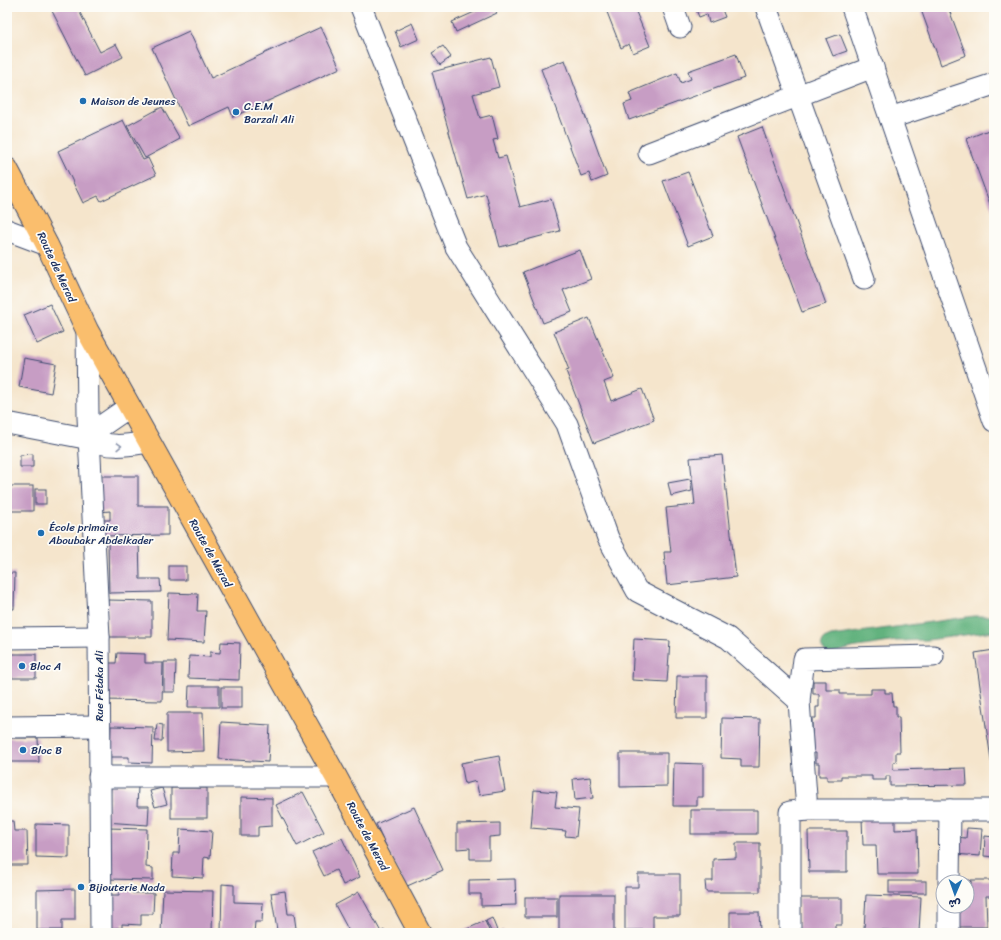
<svg xmlns="http://www.w3.org/2000/svg" width="1001" height="940" font-family="Sriracha,'Playpen Sans Arabic',sans-serif">
<style>
.forest{fill:#62b27e;stroke:#3e706e}
.building{fill:#c79dc4}
.lines{fill:none;stroke-linecap:round;stroke-linejoin:round}
.minor-casing{stroke:#3c4a6e;stroke-width:23}
.major-casing{stroke:#3c4a6e;stroke-width:24}
.minor{stroke:#fff;stroke-width:21}
.major{stroke:#fabe6d;stroke-width:22}
.oneway{stroke:#8d97ae}
.poi-dot{fill:#1f6fb2;stroke:#fdfcf7;stroke-width:1.5}
.labels{text-anchor:middle;stroke-width:3.5;stroke-linejoin:round;paint-order:stroke}
.poi-label{font-size:11px;fill:#1b2f5e;stroke:#fdfcf7;text-anchor:start}
.street-label{font-size:11px;fill:#1b2f5e;stroke:#fdfcf7}
</style>
<rect width="100%" height="100%" fill="#fdfcf7"/>
<filter id="ink" filterUnits="userSpaceOnUse"><feTurbulence type="fractalNoise" baseFrequency=".025" numOctaves="2"/><feDisplacementMap in="SourceGraphic" scale="8" xChannelSelector="R" yChannelSelector="G"/><feConvolveMatrix kernelMatrix="1 2 1 2 8 2 1 2 1" color-interpolation-filters="sRGB"/></filter>
<filter id="wash" filterUnits="userSpaceOnUse"><feTurbulence type="fractalNoise" baseFrequency=".012" numOctaves="4" result="noise"/><feDisplacementMap in="SourceGraphic" scale="16" xChannelSelector="R" yChannelSelector="G"/><feGaussianBlur stdDeviation="0.9" result="paint"/><feColorMatrix in="noise" values="0 0 0 0 0 0 0 0 0 0 0 0 0 0 0 0 0 1.4 0 .05"/><feComposite in="paint" operator="in"/></filter>
<g filter="url(#wash)">
<rect width="100%" height="100%" fill="#f5e5cc"/>
<!-- forest -->
<path class="forest" d="M974,616H994V631L928,640L896,641L851,648L828,655L821,646L824,639L831,636Z"/>
<g id="blocks">
<!-- building -->
<g class="building">
<path d="M60,7H77L100,52L116,44L123,57L85,76L52,11Z"/>
<path d="M477,7H494L497,13L456,32L452,22L479,10Z"/>
<path d="M605,7H634L650,46L633,53L629,44L621,48Z"/>
<path d="M695,7H721L725,17L709,23L707,14L699,17Z"/>
<path d="M920,7H948L966,55L941,65Z"/>
<path d="M412,23L419,39L401,47L395,31Z"/>
<path d="M321,27L340,68L233,117L229,107L188,126L152,48L189,31L211,78Z"/>
<path d="M840,34L847,51L833,56L826,39Z"/>
<path d="M443,46L451,57L440,65L432,53Z"/>
<path d="M736,54L744,78L629,120L624,104L632,101L629,93L677,73L681,83L691,79L688,71Z"/>
<path d="M491,57L499,87L473,94L480,118L492,115L498,139L493,140L498,158L506,156L520,207L551,199L560,231L500,247L486,194L468,199L432,72Z"/>
<path d="M565,60L607,176L592,182L589,173L581,176L541,69Z"/>
<path d="M162,107L180,139L145,158L127,126Z"/>
<path d="M123,120L143,160L148,158L156,175L101,201L98,196L83,203L58,151Z"/>
<path d="M762,127L826,304L802,312L737,137Z"/>
<path d="M991,129L994,137V215L966,139Z"/>
<path d="M688,172L713,236L688,246L663,181Z"/>
<path d="M580,250L591,279L563,290L572,312L543,323L523,272Z"/>
<path d="M50,304L63,332L37,344L24,315Z"/>
<path d="M589,318L614,378L604,382L611,401L642,389L654,420L594,443L566,371L569,370L554,332Z"/>
<path d="M24,358L56,364L51,393L19,387Z"/>
<path d="M33,454V467H20V455Z"/>
<path d="M722,455L736,577L667,585L664,552H671L666,508L695,505L690,458Z"/>
<path d="M99,476H138V506H168V535L103,536L102,520H110V511L99,512Z"/>
<path d="M690,479L692,491L671,496L668,483Z"/>
<rect x="7" y="486" width="26" height="25"/>
<rect x="35" y="489" width="11" height="15"/>
<path d="M139,540L140,579H160L161,592L109,593L108,541Z"/>
<rect x="169" y="566" width="17" height="14"/>
<path d="M7,573H15L14,609H7Z"/>
<path d="M169,593L198,594L197,611H206L204,642L167,640Z"/>
<path d="M108,600L152,601V637H108Z"/>
<path d="M634,639L670,641L667,682L632,680Z"/>
<path d="M221,642L240,643L239,680L188,678L189,656L210,657V652L220,653Z"/>
<path d="M994,650V766H992L975,653Z"/>
<path d="M117,653L145,654V663H163L162,701L103,700V663H116Z"/>
<rect x="7" y="654" width="29" height="24"/>
<path d="M164,662H176L175,692H164Z"/>
<path d="M677,676H707V718H676Z"/>
<path d="M813,681H826V690H840V694H871V689H885V693H892L893,706H896V717H899L900,752H896V762L893,763V770L966,768L967,785L890,786V776H886V780H872V776H841V780H827V776H819V763H816V753H813L812,718H816V707H819V694H813Z"/>
<path d="M189,686H219V707H188Z"/>
<rect x="221" y="687" width="21" height="21"/>
<path d="M167,713H203L204,751L167,752Z"/>
<path d="M722,718L760,719L759,767H741V759L721,758Z"/>
<path d="M221,722L270,725L268,762L219,759Z"/>
<path d="M157,724L163,725L162,741H155Z"/>
<path d="M111,726L153,727L152,763L129,762V757H110Z"/>
<path d="M7,738H38L39,762H7Z"/>
<path d="M620,753H667V786L620,787Z"/>
<path d="M499,756L505,791L479,795L476,781L465,784L461,763Z"/>
<path d="M674,763L703,764V797H697V806H673Z"/>
<path d="M590,777L593,798L575,800L573,779Z"/>
<path d="M111,785L138,787L137,806H149L148,825L105,822L110,800Z"/>
<path d="M162,788L167,804L155,807L150,791Z"/>
<rect x="171" y="788" width="36" height="30"/>
<path d="M534,790L557,792L555,807L579,809L576,837L565,836L566,831L531,828Z"/>
<path d="M303,792L324,832L297,846L276,805Z"/>
<path d="M241,797L272,798V826L258,827V836H241Z"/>
<path d="M414,807L443,870L405,887L376,824Z"/>
<rect x="691" y="810" width="66" height="24"/>
<path d="M895,817V830L917,829L918,874H877L876,845H863L862,818Z"/>
<path d="M7,821H13L14,831H27L28,865H7Z"/>
<path d="M500,823V836L489,837V859H470V848L457,849V824Z"/>
<path d="M36,824L69,825V858L36,857Z"/>
<path d="M107,828L147,829L146,867L153,868V880L107,879Z"/>
<path d="M967,828L982,829L980,856L954,854L955,837L966,838Z"/>
<path d="M180,829L212,831L210,858L204,857L203,878L172,876L173,853H179Z"/>
<path d="M808,831H847V872H809Z"/>
<path d="M985,836L994,837V857L984,856Z"/>
<path d="M342,838L360,877L343,885L336,870L324,876L312,852Z"/>
<path d="M736,843H760V892H706L705,881H713V859L736,858Z"/>
<path d="M638,874H680V916H653V930H625V887H638Z"/>
<path d="M515,879L516,905L481,906V894H469V880Z"/>
<path d="M963,880H970V892H967V882H963Z"/>
<path d="M971,880H994V896H986L987,927H957V906H967V894H971Z"/>
<rect x="889" y="881" width="37" height="12"/>
<path d="M222,884L234,885V902L263,903L262,922H255L254,933H221Z"/>
<path d="M119,886H132V893H154L153,914H141V925L122,924V928H110V895H119Z"/>
<path d="M75,889V920H62V930H37V890Z"/>
<path d="M163,890L213,891L212,933H161Z"/>
<path d="M285,891L288,914H294L296,928L277,930L271,893Z"/>
<path d="M359,892L381,932L384,930L386,933H350L335,905Z"/>
<rect x="559" y="894" width="55" height="39"/>
<path d="M866,895L921,897L919,932L864,929Z"/>
<rect x="525" y="897" width="32" height="20"/>
<path d="M799,898H842V925H835V933H799Z"/>
<path d="M730,912H759L760,931H730Z"/>
<path d="M492,918L498,933L503,930L504,933H492L486,921Z"/>
<path d="M485,921L490,933H458Z"/>
</g>
</g>
</g>
<g filter="url(#ink)">
<use href="#blocks" fill-opacity="0" stroke="#3c4a6e" stroke-width="1"/>
<g class="lines">
<defs>
<g id="minor">
<path d="M361,7L456,247L567,424L608,538L637,591L728,638L799,701L807,810"/>
<path d="M673,7L680,27"/>
<path d="M766,7L864,279"/>
<path d="M852,7L994,421"/>
<path d="M890,118L994,84"/>
<path d="M649,153L873,67"/>
<path d="M7,230L47,245"/>
<path d="M87,330L88,417L99,637L101,933"/>
<path d="M7,423L90,439C110,449 128,445 149,442"/>
<path d="M90,439L97,429L129,407"/>
<path d="M7,638L99,637"/>
<path d="M799,701L804,659L933,656"/>
<path d="M7,727L99,726"/>
<path d="M99,777H336"/>
<path d="M949,882L950,810"/>
<path d="M790,933V812L807,810H994"/>
<path d="M949,933V906"/>
</g>
<path id="major" d="M7,169L47,245L87,330L336,777L420,933"/>
</defs>
<!-- minor casing -->
<use href="#minor" class="minor-casing"/>
<!-- major casing -->
<use href="#major" class="major-casing"/>
<!-- minor -->
<use href="#minor" class="minor"/>
<!-- major -->
<use href="#major" class="major"/>
</g>
<!-- one-way arrows -->
<defs><path id="oneway-chevron" d="M-2-3.5L2.5 0L-2 3.5" fill="none" stroke-width="1.6" stroke-linecap="round" stroke-linejoin="round"/></defs>
<use class="oneway" href="#oneway-chevron" transform="translate(119 446) rotate(-2)"/>
</g>
<!-- markers -->
<g class="poi-dot">
<circle cx="83" cy="101" r="4"/>
<circle cx="236" cy="112" r="4"/>
<circle cx="41" cy="533" r="4"/>
<circle cx="22" cy="666" r="4"/>
<circle cx="23" cy="750" r="4"/>
<circle cx="81" cy="887" r="4"/>
</g>
<g class="labels">
<!-- poi labels -->
<g class="poi-label">
<text x="91" y="105">Maison de Jeunes</text>
<text x="244" y="110">C.E.M<tspan x="244" dy="13">Barzali Ali</tspan></text>
<text x="49" y="531">École primaire<tspan x="49" dy="13">Aboubakr Abdelkader</tspan></text>
<text x="30" y="670">Bloc A</text>
<text x="31" y="754">Bloc B</text>
<text x="89" y="891">Bijouterie Nada</text>
</g>
<!-- street labels -->
<g class="street-label">
<text transform="translate(57 267) rotate(65)" y="4">Route de Merad</text>
<text transform="translate(211 553) rotate(61)" y="4">Route de Merad</text>
<text transform="translate(99 686) rotate(-90)" y="4">Rue Fétaka Ali</text>
<text transform="translate(368 836) rotate(62)" y="4">Route de Merad</text>
</g>
</g>
<!-- margin -->
<rect width="1001" height="940" fill="none" stroke="#fdfcf7" stroke-width="24"/>
<!-- north arrow -->
<g transform="translate(955 894) rotate(182)"><circle r="19" fill="#fdfcf7" stroke="#a3aaba"/>
<path d="M0-3L7 15L0 10L-7 15Z" fill="#1f6fb2"/>
<text y="-6" font-size="11" font-weight="bold" text-anchor="middle" fill="#1b2f5e">ش</text>
</g>
</svg>
